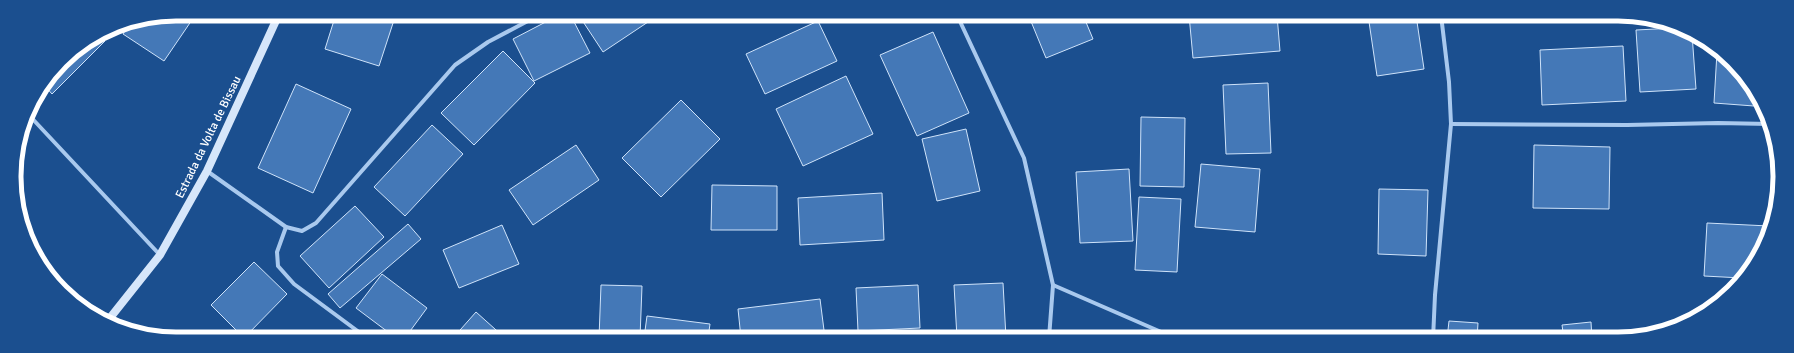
<svg xmlns="http://www.w3.org/2000/svg" width="1794" height="353" font-family="Signika,sans-serif">
<style>
.building{fill:#4478b7;stroke:#cfe3fa}
.lines{fill:none;stroke-linecap:round;stroke-linejoin:round}
.minor{stroke:#a9c9ee;stroke-width:4}
.secondary{stroke:#d6e6fa;stroke-width:8}
.labels{text-anchor:middle;stroke-width:3;stroke-linejoin:round;paint-order:stroke}
.street-label{font-size:12px;fill:#fff;stroke:#1b4f8f}
.rim{fill:none;stroke:#fff;stroke-width:5}
</style>
<rect width="100%" height="100%" fill="#1b4f8f"/>
<!-- building -->
<g class="building">
<path d="M176,14H196L164,61L123,34L130,23Z"/>
<path d="M336,14H396L379,66L325,49Z"/>
<path d="M561,14H570L590,53L534,81L513,39Z"/>
<path d="M578,14H660L603,52Z"/>
<path d="M1040,15H1083L1093,39L1046,58L1030,19Z"/>
<path d="M1189,15H1277L1280,51L1193,58Z"/>
<path d="M1368,15H1416L1424,69L1377,76Z"/>
<path d="M818,21L837,61L765,94L746,54Z"/>
<path d="M1675,28L1692,34L1696,89L1640,92L1636,30Z"/>
<path d="M933,32L969,113L917,136L880,55Z"/>
<path d="M100,36L105,41L52,94L45,86L62,61Z"/>
<path d="M1623,46L1626,101L1542,105L1540,50Z"/>
<path d="M503,51L535,83L474,145L441,113Z"/>
<path d="M1717,52L1746,77L1755,95L1754,106L1714,103Z"/>
<path d="M846,76L873,134L803,166L776,109Z"/>
<path d="M1268,83L1271,153L1226,154L1223,85Z"/>
<path d="M296,84L351,109L313,193L258,168Z"/>
<path d="M681,100L720,139L661,197L622,158Z"/>
<path d="M1141,117L1185,118L1184,187L1140,186Z"/>
<path d="M432,125L463,154L405,216L374,187Z"/>
<path d="M966,129L980,191L937,201L922,139Z"/>
<path d="M576,145L599,180L533,225L509,190Z"/>
<path d="M1534,145L1610,147L1609,209L1533,208Z"/>
<path d="M1201,164L1260,169L1255,232L1195,227Z"/>
<path d="M1129,169L1133,241L1080,243L1076,172Z"/>
<path d="M712,185L777,186V230H711Z"/>
<path d="M1379,189L1428,190L1426,256L1378,254Z"/>
<path d="M882,193L884,240L800,245L798,198Z"/>
<path d="M1139,197L1181,199L1177,272L1135,270Z"/>
<path d="M355,206L384,237L329,288L300,256Z"/>
<path d="M1707,223L1769,226L1763,249L1742,278L1704,276Z"/>
<path d="M408,224L421,239L340,308L328,294Z"/>
<path d="M502,225L519,264L459,288L443,250Z"/>
<path d="M254,262L287,294L244,338L211,305Z"/>
<path d="M382,274L427,308L405,338H396L356,308Z"/>
<path d="M1003,283L1006,338H957L954,285Z"/>
<path d="M601,285L642,286L640,338H599Z"/>
<path d="M918,285L920,328L858,331L856,288Z"/>
<path d="M820,299L825,338H741L738,309Z"/>
<path d="M476,312L505,338H453Z"/>
<path d="M647,316L710,324L708,338H644Z"/>
<path d="M1449,321L1478,323L1477,339H1447Z"/>
<path d="M1591,322L1592,339H1564L1562,325Z"/>
</g>
<g class="lines">
<!-- minor -->
<g class="minor">
<path d="M957,15L1024,158L1053,285L1175,338"/>
<path d="M27,113L160,255"/>
<path d="M1451,124L1627,125L1718,123L1770,124"/>
<path d="M207,171L286,227L302,231L316,223L455,65L488,42L541,14"/>
<path d="M286,227L277,252L278,266L294,284L367,338"/>
<path d="M1049,338L1053,285"/>
<path d="M1433,339L1435,295L1451,124L1449,82L1441,15"/>
</g>
<!-- secondary -->
<path class="secondary" d="M106,323L160,255L207,171L279,14"/>
</g>
<g class="labels">
<!-- street labels -->
<g class="street-label">
<text transform="translate(208 137) rotate(-64)" y="4">Estrada da Volta de Bissau</text>
</g>
</g>
<!-- crop -->
<path d="M0 0H1794V353H0ZM176 21H1618A155 155 0 0 1 1773 176V177A155 155 0 0 1 1618 332H176A155 155 0 0 1 21 177V176A155 155 0 0 1 176 21Z" fill="#1b4f8f" fill-rule="evenodd"/>
<path class="rim" d="M176 21H1618A155 155 0 0 1 1773 176V177A155 155 0 0 1 1618 332H176A155 155 0 0 1 21 177V176A155 155 0 0 1 176 21Z"/>
</svg>
